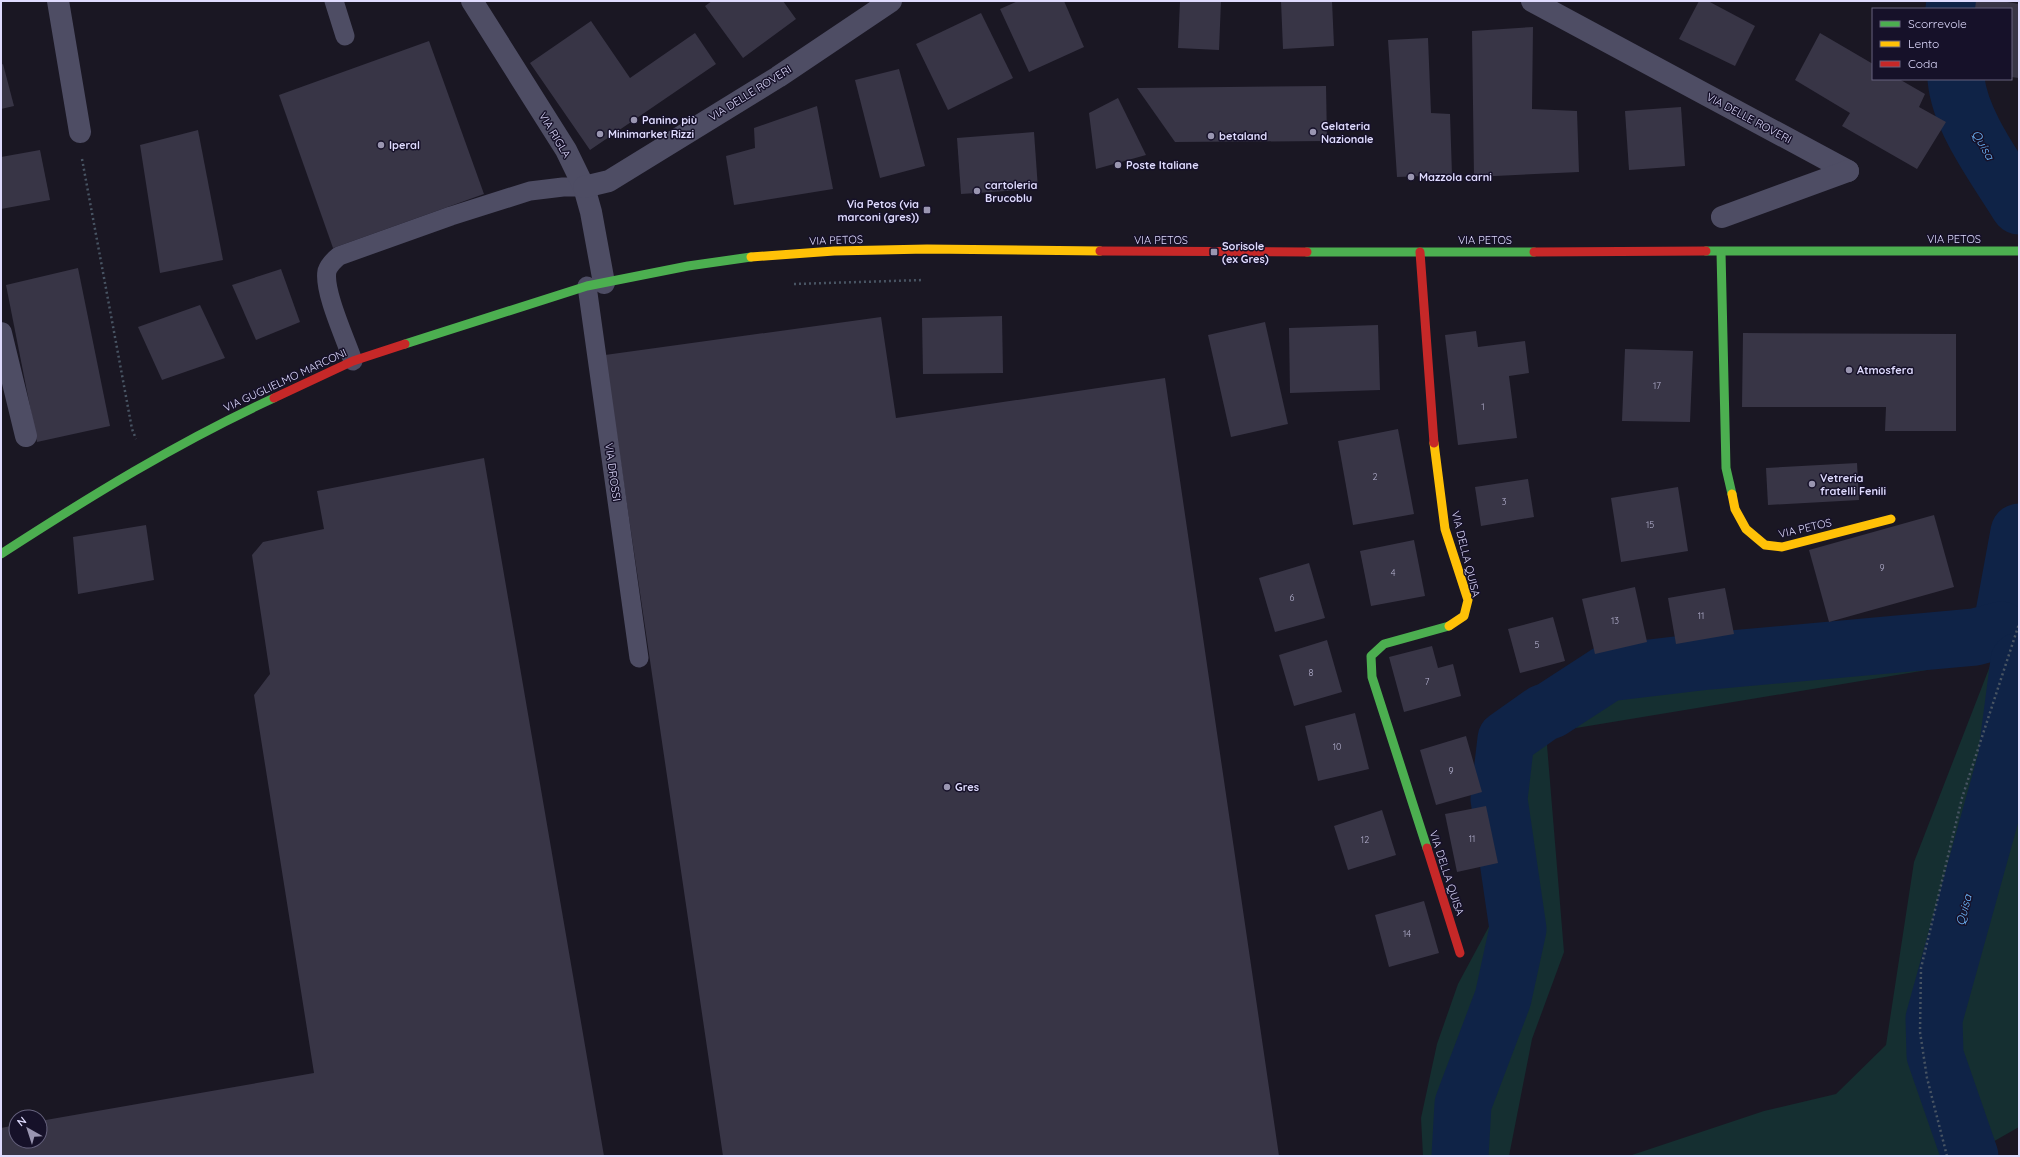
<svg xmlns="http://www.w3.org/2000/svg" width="2020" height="1157" font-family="Quicksand,sans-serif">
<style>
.green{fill:#152f31}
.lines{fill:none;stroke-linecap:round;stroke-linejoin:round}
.river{stroke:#0f2347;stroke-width:57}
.building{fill:#383546}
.path{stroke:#485463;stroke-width:2.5;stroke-dasharray:2 3;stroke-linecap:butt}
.lane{stroke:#4e4d64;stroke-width:19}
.street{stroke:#4e4d64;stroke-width:22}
.fast{stroke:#4caf50;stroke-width:9}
.slow{stroke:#ffc107;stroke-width:9}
.jam{stroke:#c62828;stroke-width:9}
.poi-dot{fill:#9a96b1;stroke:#161129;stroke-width:1.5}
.labels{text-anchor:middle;stroke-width:3;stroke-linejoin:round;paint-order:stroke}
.number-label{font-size:9px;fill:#b5b2d0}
.street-label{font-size:11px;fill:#dfdbfe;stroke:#161129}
.poi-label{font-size:11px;font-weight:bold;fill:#dfdbfe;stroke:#161129;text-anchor:start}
.water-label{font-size:12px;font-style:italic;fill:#6cb6fb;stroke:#161129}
</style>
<rect width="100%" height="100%" fill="#1a1723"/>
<!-- green -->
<path class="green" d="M2019,588V1127L1968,1156H1629L1764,1111L1836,1094L1886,1045L1914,862L1997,648L1927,670L1546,733L1564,952L1532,1039L1509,1156H1423L1421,1118L1437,1044L1458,984L1507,893L1494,755L1513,700L1558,684L1637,662L1974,632L1993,621Z"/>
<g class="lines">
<!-- river -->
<g class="river">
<path d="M1954,9L1955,1"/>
<path d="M1956,79C1960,122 1997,170 2019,206"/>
<path d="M2004,631L2001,630L2019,532"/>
<path d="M1460,1156L1463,1104L1503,998L1518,929L1499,799L1506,739L1543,713L1551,710L1608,673L1709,661L1975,637L2001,630"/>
<path d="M1970,1156L1935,1055L1934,1019L2006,760L2019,661"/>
</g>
</g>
<!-- building -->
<g class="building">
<path d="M712,1H771L772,2L783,1L796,19L743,58L705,6Z"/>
<path d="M1018,1H1064L1084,47L1029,72L1000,9Z"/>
<path d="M1180,1H1221L1219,50L1178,48Z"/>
<path d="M1281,1H1332L1334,46L1283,49Z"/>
<path d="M1699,1H1708L1755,26L1735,66L1679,39Z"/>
<path d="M1976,1H2002L2019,4V78L2011,77V9H1975Z"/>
<path d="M981,13L1013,78L948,110L916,44Z"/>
<path d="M591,21L630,78L695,33L716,64L590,150L530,63Z"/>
<path d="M1533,27L1532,109L1577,111L1579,172L1474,177L1472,31Z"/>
<path d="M1820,33L1873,64V79H1899L1925,94L1919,107L1946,122L1917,169L1842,126L1850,113L1795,80Z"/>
<path d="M1428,38L1431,113L1450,114L1452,175L1397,177L1388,40Z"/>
<path d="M429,41L484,194L333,248L279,95Z"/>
<path d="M3,64L14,106L1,109V65Z"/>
<path d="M899,69L925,166L880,178L855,80Z"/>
<path d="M1326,86L1327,141L1175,142L1137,88Z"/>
<path d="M1118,98L1146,155L1096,169L1089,113Z"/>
<path d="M817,106L833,189L734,205L726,156L755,148L754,128Z"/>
<path d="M1681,107L1685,166L1629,170L1625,111Z"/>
<path d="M198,130L223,260L160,273L140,145Z"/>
<path d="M1034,132L1038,189L961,194L957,138Z"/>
<path d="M40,150L50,200L1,209V157Z"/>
<path d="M78,268L110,426L37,442L6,285Z"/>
<path d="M281,269L300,322L256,340L232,285Z"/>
<path d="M200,305L225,358L162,380L138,327Z"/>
<path d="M1002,316L1003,373L923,374L922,318Z"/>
<path d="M881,317L896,418L1165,378L1279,1156H723L605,355Z"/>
<path d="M1265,322L1288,424L1231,437L1208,335Z"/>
<path d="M1378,325L1380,390L1290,393L1289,328Z"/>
<path d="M1476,331L1478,347L1525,341L1529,373L1509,376L1517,438L1458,445L1445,335Z"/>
<path d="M1743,333L1956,334V431H1885L1886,407H1742Z"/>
<path d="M1625,349L1693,351L1690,422L1622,421Z"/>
<path d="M1398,429L1414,514L1353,525L1338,441Z"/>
<path d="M484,458L604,1156H1V1128L16,1125V1141H40V1121L314,1073L254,695L270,674L252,555L263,542L324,529L317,491Z"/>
<path d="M1857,463L1859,500L1768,505L1766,468Z"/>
<path d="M1528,479L1534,517L1481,526L1475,487Z"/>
<path d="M1678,487L1688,551L1621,562L1611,498Z"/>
<path d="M1934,515L1954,587L1829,622L1809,550Z"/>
<path d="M146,525L154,580L78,594L73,537Z"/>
<path d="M1414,540L1425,596L1371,606L1360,551Z"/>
<path d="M1309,563L1325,618L1275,632L1259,578Z"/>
<path d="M1635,587L1647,642L1595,654L1582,599Z"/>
<path d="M1725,588L1734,634L1676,644L1668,598Z"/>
<path d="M1553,617L1565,661L1520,673L1508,629Z"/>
<path d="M1327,640L1342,692L1294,706L1279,655Z"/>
<path d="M1432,646L1438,668L1453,664L1461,696L1404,712L1389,657Z"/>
<path d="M1355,713L1369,769L1318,781L1305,726Z"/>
<path d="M1466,736L1482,792L1436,805L1420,750Z"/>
<path d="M1486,806L1498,863L1457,872L1445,814Z"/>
<path d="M1382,810L1396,855L1348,870L1334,826Z"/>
<path d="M1424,901L1439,953L1389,967L1375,915Z"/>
</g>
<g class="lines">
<!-- path -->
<g class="path">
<path d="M82,159L132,429L136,439"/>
<path d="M794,284L924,280"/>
<path d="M1947,1156L1927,1078L1920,1032L1921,968L1962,798L2019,624"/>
</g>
<!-- lane -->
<g class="lane">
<path d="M334,1L345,36"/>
<path d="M587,286L639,658"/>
<path d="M353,361C346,340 323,291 327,271C329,265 334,260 339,256L451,216L530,191L563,187H584"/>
</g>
<!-- street -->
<g class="street">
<path d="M58,1L80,132"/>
<path d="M472,1L566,150L584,187L591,212L604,283"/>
<path d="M1532,1L1848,171"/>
<path d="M584,187L609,181L778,77L891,1"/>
<path d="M1722,217L1848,171"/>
<path d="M1,333L26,436"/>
</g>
<!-- fast -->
<g class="fast">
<path d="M1706,251H2019"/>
<path d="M1307,252H1534"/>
<path d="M1721,252L1726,468L1732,494"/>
<path d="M405,344L587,286L688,266L751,257"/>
<path d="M1,554C89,497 178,442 274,398"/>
<path d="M1427,848L1372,677L1371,656L1384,644L1449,626"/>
</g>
<!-- slow -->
<g class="slow">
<path d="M751,257L834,251L927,249L1100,251"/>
<path d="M1434,443L1445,529L1468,600L1464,616L1449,626"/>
<path d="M1732,494L1735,509L1746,529L1765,545L1782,547L1891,519"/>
</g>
<!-- jam -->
<g class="jam">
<path d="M1100,251L1307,252"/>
<path d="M1420,252L1434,443"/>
<path d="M1534,252L1706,251"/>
<path d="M274,398L353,361L405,344"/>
<path d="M1427,848L1460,953"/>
</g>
</g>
<!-- markers -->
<g class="poi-dot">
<circle cx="634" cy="120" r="4"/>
<circle cx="1313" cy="132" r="4"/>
<circle cx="600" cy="134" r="4"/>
<circle cx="1211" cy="136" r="4"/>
<circle cx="381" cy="145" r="4"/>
<circle cx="1118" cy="165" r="4"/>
<circle cx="1411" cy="177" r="4"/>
<circle cx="977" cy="191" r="4"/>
<rect x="923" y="206" width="8" height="8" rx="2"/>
<rect x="1210" y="248" width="8" height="8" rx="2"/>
<circle cx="1849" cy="370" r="4"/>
<circle cx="1812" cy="484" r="4"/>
<circle cx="947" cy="787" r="4"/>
</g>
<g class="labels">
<!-- number labels -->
<g class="number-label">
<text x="1657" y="389">17</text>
<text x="1483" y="410">1</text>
<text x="1375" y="480">2</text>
<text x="1504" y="505">3</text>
<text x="1650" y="528">15</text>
<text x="1882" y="571">9</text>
<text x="1393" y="576">4</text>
<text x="1292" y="601">6</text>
<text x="1701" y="619">11</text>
<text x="1615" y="624">13</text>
<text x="1537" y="648">5</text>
<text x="1311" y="676">8</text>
<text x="1427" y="685">7</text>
<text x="1337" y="750">10</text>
<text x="1451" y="774">9</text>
<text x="1472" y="842">11</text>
<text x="1365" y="843">12</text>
<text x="1407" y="937">14</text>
</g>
<!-- street labels -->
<g class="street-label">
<text transform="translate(750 93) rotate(-32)" y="4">VIA DELLE ROVERI</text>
<text transform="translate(1749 118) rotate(28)" y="4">VIA DELLE ROVERI</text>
<text transform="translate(555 135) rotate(59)" y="4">VIA RIGLA</text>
<text x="1954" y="243">VIA PETOS</text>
<text transform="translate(836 240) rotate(-2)" y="4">VIA PETOS</text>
<text x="1161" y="244">VIA PETOS</text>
<text x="1485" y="244">VIA PETOS</text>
<text transform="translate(285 380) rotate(-25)" y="4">VIA GUGLIELMO MARCONI</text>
<text transform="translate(613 472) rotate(82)" y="4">VIA DROSSI</text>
<text transform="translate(1805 528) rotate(-13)" y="4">VIA PETOS</text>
<text transform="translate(1466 554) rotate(76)" y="4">VIA DELLA QUISA</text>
<text transform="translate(1447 873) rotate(72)" y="4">VIA DELLA QUISA</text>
</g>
<!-- poi labels -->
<g class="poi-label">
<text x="642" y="124">Panino più</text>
<text x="1321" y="130">Gelateria<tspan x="1321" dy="13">Nazionale</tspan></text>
<text x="608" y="138">Minimarket Rizzi</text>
<text x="1219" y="140">betaland</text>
<text x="389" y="149">Iperal</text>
<text x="1126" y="169">Poste Italiane</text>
<text x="1419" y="181">Mazzola carni</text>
<text x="985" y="189">cartoleria<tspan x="985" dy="13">Brucoblu</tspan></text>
<text x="919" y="208" text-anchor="end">Via Petos (via<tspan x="919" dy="13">marconi (gres))</tspan></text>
<text x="1222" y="250">Sorisole<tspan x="1222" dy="13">(ex Gres)</tspan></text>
<text x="1857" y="374">Atmosfera</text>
<text x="1820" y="482">Vetreria<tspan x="1820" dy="13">fratelli Fenili</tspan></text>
<text x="955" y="791">Gres</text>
</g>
<!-- water labels -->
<g class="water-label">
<text transform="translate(1983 145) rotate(60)" y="4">Quisa</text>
<text transform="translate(1964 910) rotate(-75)" y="4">Quisa</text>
</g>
</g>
<!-- border -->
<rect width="2020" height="1157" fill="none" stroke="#dfdbfe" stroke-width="4"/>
<!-- legend -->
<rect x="1872" y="8" width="140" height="72" fill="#161129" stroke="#66627e"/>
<rect x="1880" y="21" width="20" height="6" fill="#4caf50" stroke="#66627e"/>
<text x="1908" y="28" font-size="12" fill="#dfdbfe">Scorrevole</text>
<rect x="1880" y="41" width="20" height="6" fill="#ffc107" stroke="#66627e"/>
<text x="1908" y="48" font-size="12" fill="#dfdbfe">Lento</text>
<rect x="1880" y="61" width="20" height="6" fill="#c62828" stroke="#66627e"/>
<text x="1908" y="68" font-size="12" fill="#dfdbfe">Coda</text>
<!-- north arrow -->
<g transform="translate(28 1129) rotate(321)"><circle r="19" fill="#161129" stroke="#66627e"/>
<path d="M0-3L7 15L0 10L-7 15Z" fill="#9a96b1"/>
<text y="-6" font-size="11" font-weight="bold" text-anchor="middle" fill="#dfdbfe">N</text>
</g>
</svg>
